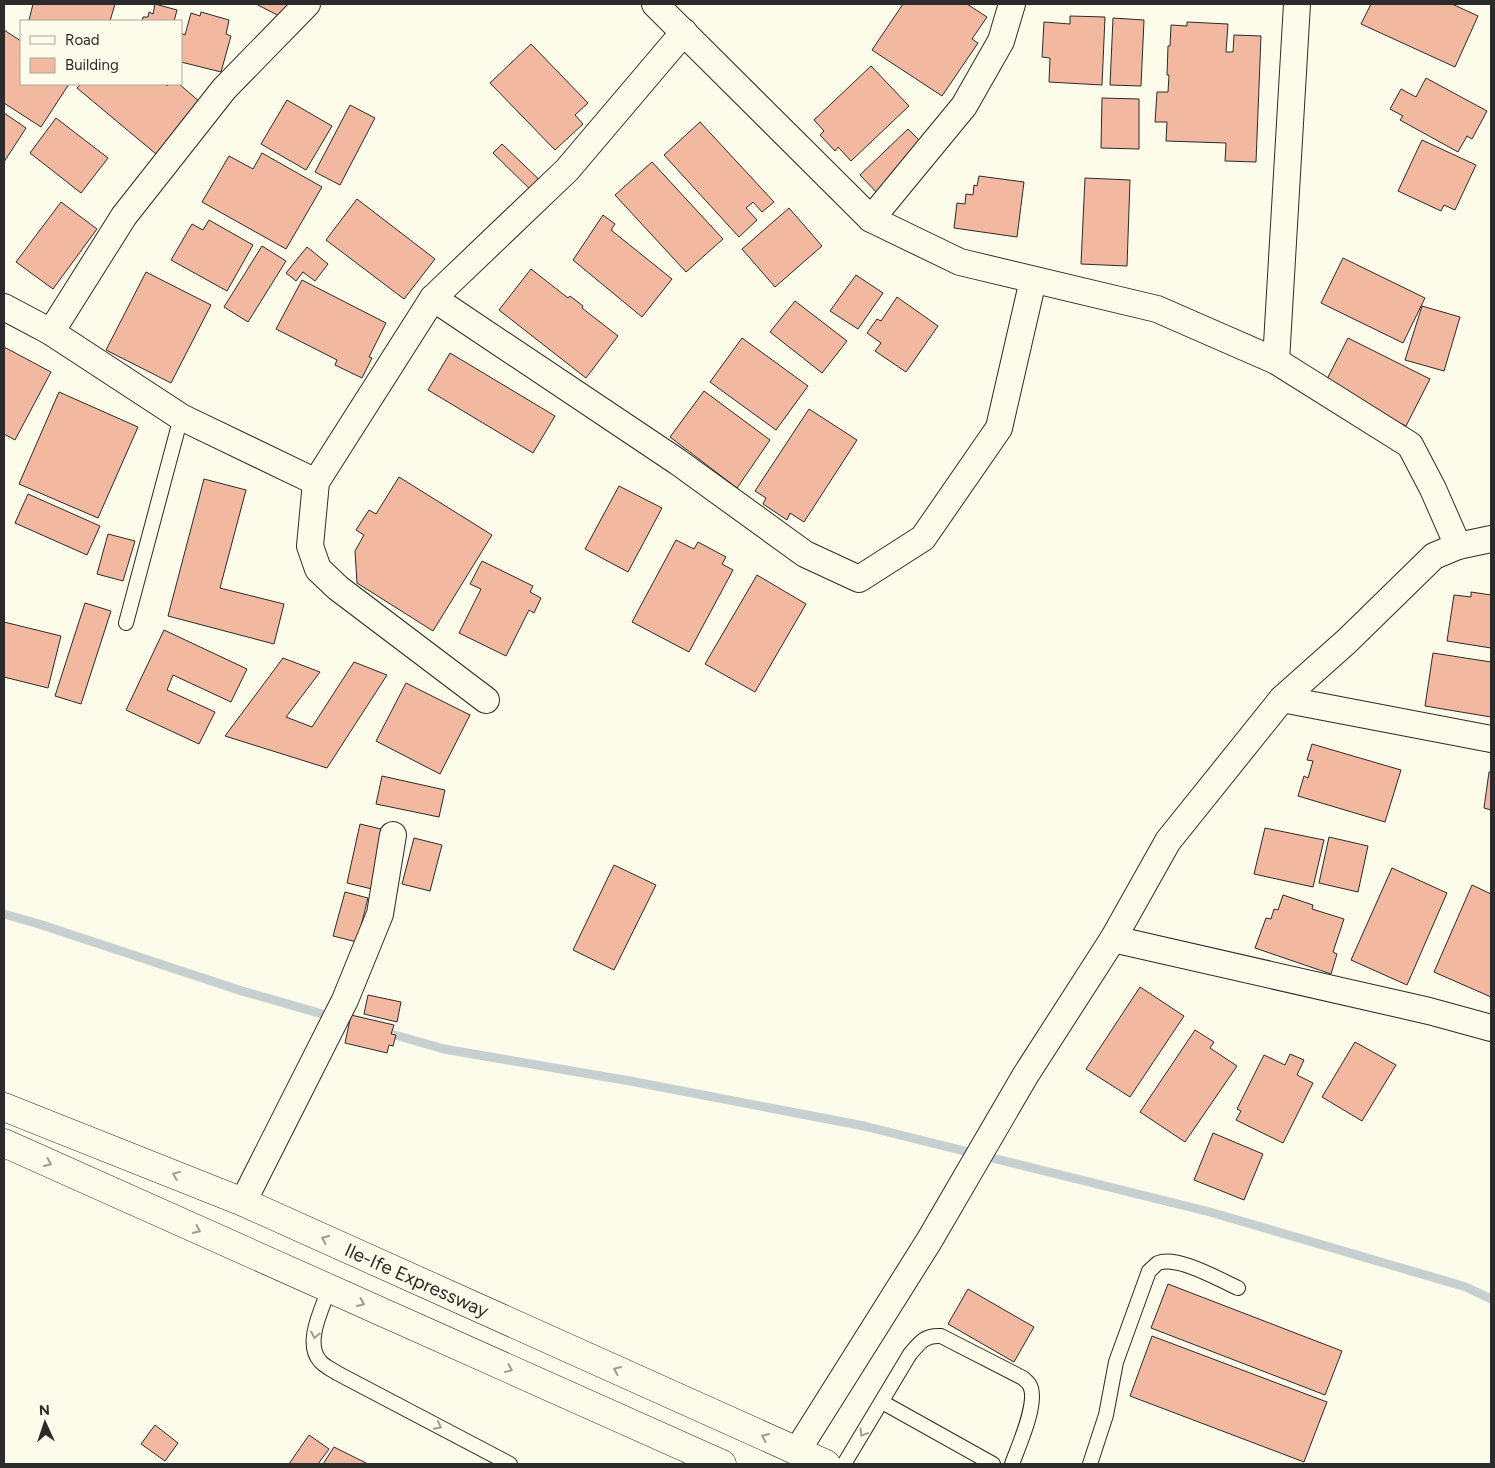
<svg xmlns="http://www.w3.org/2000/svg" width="1495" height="1468" font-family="Figtree,sans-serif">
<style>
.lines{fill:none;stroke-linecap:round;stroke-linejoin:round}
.stream{stroke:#c7d0d0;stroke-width:9}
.building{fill:#f2b8a0;stroke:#2b2b2b}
.service-casing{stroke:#2b2b2b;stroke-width:16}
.minor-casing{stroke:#2b2b2b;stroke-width:28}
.trunk-casing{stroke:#2b2b2b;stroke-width:29}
.service{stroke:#fdfbea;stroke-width:14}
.minor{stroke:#fdfbea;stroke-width:26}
.trunk{stroke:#fdfbea;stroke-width:28}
.oneway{stroke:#9e9d94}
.labels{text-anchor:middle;stroke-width:4;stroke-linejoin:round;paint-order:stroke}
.street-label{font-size:19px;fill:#2b2b2b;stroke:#fdfbea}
</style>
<rect width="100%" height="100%" fill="#fdfbea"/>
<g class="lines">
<!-- stream -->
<g class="stream">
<path d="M4,914L39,924L242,991L333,1017"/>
<path d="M381,1031L444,1049L630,1081L864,1126L1210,1212L1466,1287L1491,1299"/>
</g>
</g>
<!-- building -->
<g class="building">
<path d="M33,4H115L110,21H34L29,20Z"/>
<path d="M155,4L177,10L174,21H142L143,17H148L149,12L153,14Z"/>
<path d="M256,4H298L285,19Z"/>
<path d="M903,4H967L987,17L972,39L978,43L942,96L872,50Z"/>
<path d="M1371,4H1452L1478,16L1455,67L1361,24Z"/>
<path d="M201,12L229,20L226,34L231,36L221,72L181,62V33L185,35L191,13L200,16Z"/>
<path d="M1070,16L1105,17L1102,85L1049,82L1050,58L1042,57L1044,22L1070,24Z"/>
<path d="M1113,18L1144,20L1141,86L1110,85Z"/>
<path d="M1187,22L1228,24L1226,52H1233L1234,35L1261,36L1256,162L1225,161L1226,143L1166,141L1167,122H1155L1157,92H1168L1169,75H1167L1168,46H1170L1171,25L1187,26Z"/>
<path d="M4,30L21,41V84H69L41,127L4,103Z"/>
<path d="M531,44L588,103L575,115L583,124L555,150L490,83Z"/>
<path d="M871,66L909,106L851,161L838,147L835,151L820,135L824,131L814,120Z"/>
<path d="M1426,78L1487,111L1472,139L1467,136L1458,152L1400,120L1403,116L1390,109L1401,89L1416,97Z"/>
<path d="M81,84H165L167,86L169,84H179L200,102L156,154L77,88Z"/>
<path d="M1102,98L1139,99V149L1101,148Z"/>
<path d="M287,100L332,126L306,170L261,144Z"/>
<path d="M350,105L375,118L340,185L315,172Z"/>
<path d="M4,113L26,128L4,162Z"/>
<path d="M56,118L108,158L81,193L30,153Z"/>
<path d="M700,122L774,202L762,212L753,202L746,208L757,220L739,237L664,155Z"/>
<path d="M908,129L930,151L881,197L860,175Z"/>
<path d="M1422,140L1476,165L1455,210L1444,205L1441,211L1398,191Z"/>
<path d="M502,144L548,188L538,197L493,153Z"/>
<path d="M262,153L322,187L286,249L202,202L229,156L253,169Z"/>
<path d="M652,162L723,239L686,272L615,195Z"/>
<path d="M979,176L1024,182L1017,237L954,228L957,203L965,204L966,194L973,195L974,185L977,186Z"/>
<path d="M1085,178L1130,180L1127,266L1081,264Z"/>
<path d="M357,199L435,259L404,299L326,240Z"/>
<path d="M61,202L97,229L53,289L16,262Z"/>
<path d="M789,208L822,246L775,287L742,249Z"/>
<path d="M603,215L615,224L611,230L672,279L642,317L573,260Z"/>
<path d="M209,220L253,245L227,291L171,260L192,224L203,230Z"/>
<path d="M262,246L286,261L248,322L224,307Z"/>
<path d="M307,247L328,264L315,281L303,272L296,281L286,273Z"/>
<path d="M1343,258L1425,298L1403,343L1321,303Z"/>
<path d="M531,269L568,298L570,296L583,306L582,308L618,336L586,378L499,310Z"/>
<path d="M146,272L211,305L171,383L106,350Z"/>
<path d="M856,275L883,293L858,329L830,311Z"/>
<path d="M302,280L386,323L369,357L372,358L362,378L335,365L337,360L276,329Z"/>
<path d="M897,297L938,326L906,372L875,351L881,343L867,333L877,319L881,321Z"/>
<path d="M795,301L847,341L822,373L770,332Z"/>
<path d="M1422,306L1460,317L1444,371L1405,360Z"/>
<path d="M742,338L808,386L776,430L710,382Z"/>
<path d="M1348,338L1430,379L1406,426L1324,385Z"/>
<path d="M4,347L51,372L15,440L4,434Z"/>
<path d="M450,353L555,416L533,453L428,390Z"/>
<path d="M704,391L770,440L737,488L670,437Z"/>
<path d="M59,392L138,427L98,518L19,484Z"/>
<path d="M809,409L857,440L804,522L790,513L787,520L763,504L766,498L755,491Z"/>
<path d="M399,477L492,535L433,631L357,583L355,551L364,535L356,530L369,510L376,514Z"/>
<path d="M204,479L246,490L220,588L284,604L274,644L168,616Z"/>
<path d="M619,486L662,508L628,572L585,549Z"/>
<path d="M28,494L100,526L87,555L15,523Z"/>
<path d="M108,534L135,541L123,581L97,574Z"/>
<path d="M676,540L694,549L698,542L726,557L722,564L733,570L689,652L632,622Z"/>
<path d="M482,561L533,586L530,592L541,598L534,613L529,610L506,656L459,633L481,589L470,584Z"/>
<path d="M757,575L806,604L755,692L705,664Z"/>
<path d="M1471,592L1491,595V648L1447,641L1454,595L1471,597Z"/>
<path d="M85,603L111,611L81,704L55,696Z"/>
<path d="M4,622L61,636L48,688L4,677Z"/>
<path d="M164,630L247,669L231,702L173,675L167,690L215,712L199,744L126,710Z"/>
<path d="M1433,653L1491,662V717L1425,706Z"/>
<path d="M283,658L320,672L286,717L312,727L354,662L387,675L327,768L225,736Z"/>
<path d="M406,683L470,715L440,774L376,741Z"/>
<path d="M1312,744L1401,770L1385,822L1298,796L1304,776L1308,778L1313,761L1307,760Z"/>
<path d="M1489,772H1491V810L1484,808Z"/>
<path d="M382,776L445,790L439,817L376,804Z"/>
<path d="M360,824L385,830L372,889L347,883Z"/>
<path d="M1265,828L1324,840L1313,887L1254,874Z"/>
<path d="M1329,837L1368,846L1358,892L1319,883Z"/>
<path d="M414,838L442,845L430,891L402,884Z"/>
<path d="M614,865L656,885L614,970L573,950Z"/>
<path d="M1392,868L1447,893L1407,985L1351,960Z"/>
<path d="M1472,885L1491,894V997L1434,972Z"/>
<path d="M345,892L368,898L357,942L333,936Z"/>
<path d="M1283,895L1313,905L1312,909L1344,919L1333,952L1337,954L1331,974L1255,948L1266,918L1271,919L1274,909L1278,910Z"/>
<path d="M1140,987L1184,1016L1130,1097L1086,1069Z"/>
<path d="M368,995L401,1002L397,1022L364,1014Z"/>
<path d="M351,1015L394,1025L391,1034L396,1035L393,1046L389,1045L387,1053L345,1043Z"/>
<path d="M1195,1030L1214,1042L1210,1048L1237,1066L1185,1142L1140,1112Z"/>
<path d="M1355,1042L1396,1065L1362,1121L1322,1097Z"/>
<path d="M1290,1054L1304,1060L1297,1075L1313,1083L1283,1143L1236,1120L1241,1111L1237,1109L1264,1055L1285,1065Z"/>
<path d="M1213,1133L1263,1154L1244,1200L1194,1180Z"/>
<path d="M1168,1284L1342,1351L1325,1395L1151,1328Z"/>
<path d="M968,1289L1034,1327L1014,1362L948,1324Z"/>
<path d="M1152,1336L1327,1402L1304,1462L1130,1396Z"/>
<path d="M155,1425L178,1443L165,1461L141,1444Z"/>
<path d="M309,1435L329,1449L318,1464H289Z"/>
<path d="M334,1447L368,1464H323Z"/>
</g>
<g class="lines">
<defs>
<g id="service">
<path d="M126,623L181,417"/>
<path d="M329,1289C322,1309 304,1343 320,1361C324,1366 331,1369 337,1373L510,1464"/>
<path d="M882,1402L993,1464"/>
<path d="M844,1464L910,1354C920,1343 924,1335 941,1336L1023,1378C1025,1380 1027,1381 1029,1384C1040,1400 1018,1447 1012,1464"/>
<path d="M1090,1464L1106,1415L1116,1362L1149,1271C1152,1269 1155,1265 1158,1263C1177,1255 1220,1280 1238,1288"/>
</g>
<g id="minor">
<path d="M655,4L871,219L960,262L1157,309L1276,361L1410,445L1433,489L1458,546"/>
<path d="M871,219L964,106L1001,41L1012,4"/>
<path d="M433,298L678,462L805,554L859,579L923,538L999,428L1033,280"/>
<path d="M4,307L51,332L181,417L316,482"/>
<path d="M51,332L124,216L224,89L307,4"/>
<path d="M1276,361L1297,4"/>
<path d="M1282,699L1491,739"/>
<path d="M486,700L338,588L318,569L310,546L316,482L433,298L567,170L684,32"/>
<path d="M1113,939L1429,1011L1491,1028"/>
<path d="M243,1202L345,1000L380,914L393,835"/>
<path d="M797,1451L929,1241L1025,1076L1113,939L1168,841L1282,699L1347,641L1434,556L1458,546L1491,539"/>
</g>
<g id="trunk">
<path d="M4,1107L243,1202L826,1464"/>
<path d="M4,1143L722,1464"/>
</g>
</defs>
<!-- service casing -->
<use href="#service" class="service-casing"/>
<!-- minor casing -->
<use href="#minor" class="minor-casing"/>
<!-- trunk casing -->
<use href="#trunk" class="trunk-casing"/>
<!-- service -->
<use href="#service" class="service"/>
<!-- minor -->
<use href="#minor" class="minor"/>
<!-- trunk -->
<use href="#trunk" class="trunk"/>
</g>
<!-- one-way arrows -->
<defs><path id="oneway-chevron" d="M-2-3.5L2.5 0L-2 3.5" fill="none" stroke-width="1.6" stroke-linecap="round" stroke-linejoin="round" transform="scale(1.25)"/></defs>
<g class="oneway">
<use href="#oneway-chevron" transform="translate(48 1163) rotate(24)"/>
<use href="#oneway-chevron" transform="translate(176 1175) rotate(-158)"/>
<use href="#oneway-chevron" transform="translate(197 1230) rotate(24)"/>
<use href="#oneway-chevron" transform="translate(325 1239) rotate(-156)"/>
<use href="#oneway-chevron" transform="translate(361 1303) rotate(24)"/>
<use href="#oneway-chevron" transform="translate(315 1335) rotate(101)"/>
<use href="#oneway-chevron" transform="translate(509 1369) rotate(24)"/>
<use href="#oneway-chevron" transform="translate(617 1370) rotate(-156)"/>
<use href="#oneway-chevron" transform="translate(438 1426) rotate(28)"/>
<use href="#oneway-chevron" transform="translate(863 1433) rotate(121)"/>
<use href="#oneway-chevron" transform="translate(765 1437) rotate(-156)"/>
</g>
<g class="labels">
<!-- street labels -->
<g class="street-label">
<text transform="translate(417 1280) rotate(24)" y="7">Ile-Ife Expressway</text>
</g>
</g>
<!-- border -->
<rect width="1495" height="1468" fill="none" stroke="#2b2b2b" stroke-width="10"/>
<!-- legend -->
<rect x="20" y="20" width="162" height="65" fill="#fdfbea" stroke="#a9a89e"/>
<rect x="30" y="36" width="25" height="8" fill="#fdfbea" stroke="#a9a89e"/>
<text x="65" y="45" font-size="15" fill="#2b2b2b">Road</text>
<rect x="30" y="58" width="25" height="15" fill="#f2b8a0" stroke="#a9a89e"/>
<text x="65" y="70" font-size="15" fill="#2b2b2b">Building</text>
<!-- north arrow -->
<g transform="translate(45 1423) rotate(357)" stroke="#fdfbea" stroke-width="4" paint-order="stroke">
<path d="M0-4L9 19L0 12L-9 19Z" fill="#2b2b2b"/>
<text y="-8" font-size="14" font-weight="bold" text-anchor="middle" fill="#2b2b2b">N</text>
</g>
</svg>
